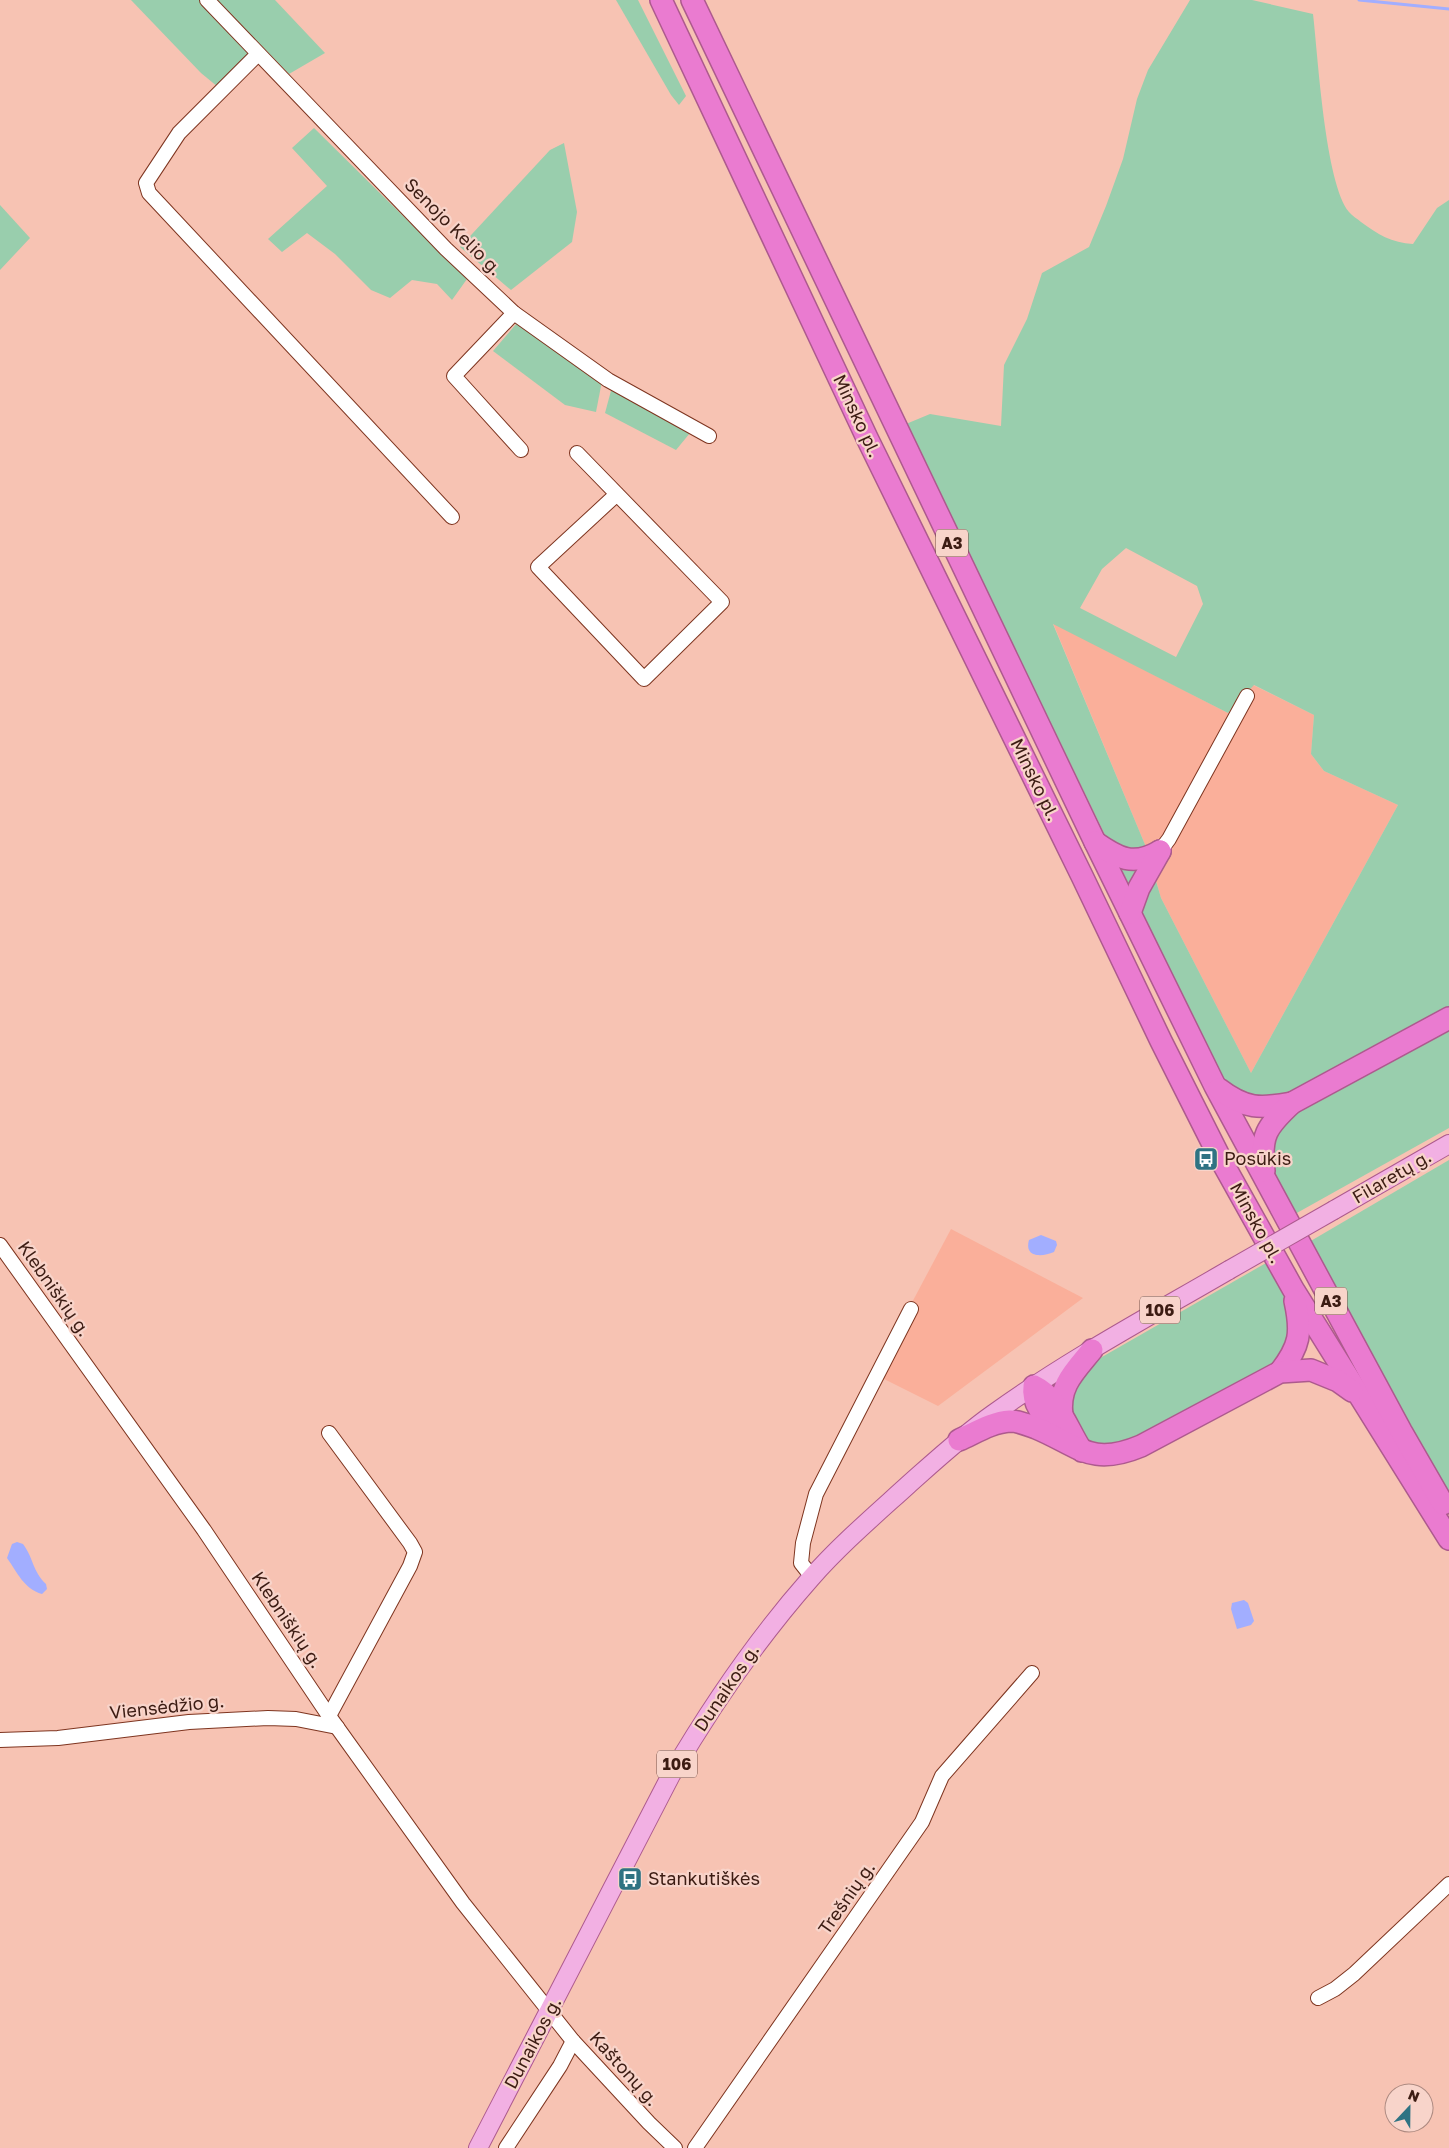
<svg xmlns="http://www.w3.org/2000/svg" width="1449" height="2148" font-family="'Golos Text',sans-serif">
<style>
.built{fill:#faaf9a}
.green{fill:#99cead;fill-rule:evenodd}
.water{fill:#a2aeff}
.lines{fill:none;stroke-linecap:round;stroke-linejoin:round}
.stream{stroke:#a2aeff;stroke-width:3}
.minor-casing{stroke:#7e3520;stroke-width:16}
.major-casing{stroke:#ad5a8e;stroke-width:20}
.highway-casing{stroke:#ad5a8e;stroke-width:24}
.minor{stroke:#fff;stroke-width:14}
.major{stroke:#f2b0e3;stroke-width:18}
.highway{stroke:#ea7bd0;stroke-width:21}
.major-bridge-casing{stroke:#ad5a8e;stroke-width:20;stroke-linecap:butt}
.major-bridge{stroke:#f2b0e3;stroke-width:18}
.labels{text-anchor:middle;stroke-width:4.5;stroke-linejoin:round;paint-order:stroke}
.shield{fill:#f8d4ca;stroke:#74534a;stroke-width:1}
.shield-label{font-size:16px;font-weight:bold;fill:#3c1c13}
.street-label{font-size:18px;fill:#3c1c13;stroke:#f8d4ca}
.poi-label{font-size:18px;fill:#3c1c13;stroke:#f8d4ca;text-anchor:start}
</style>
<rect width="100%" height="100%" fill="#f7c3b3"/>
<!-- built -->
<g class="built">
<path d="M1053,623L1228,713L1253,685L1314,715L1311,754L1324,771L1398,805L1251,1073L1161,898L1146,847Z"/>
<path d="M951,1229L1083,1298L938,1406L874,1374Z"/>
</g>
<!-- green -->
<g class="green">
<path d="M131,0H201L249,50L246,57L218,87L201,73Z"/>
<path d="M217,0H275L325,53L289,74Z"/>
<path d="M616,0H638L686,96L679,105L671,95Z"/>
<path d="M1190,0H1252L1313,14C1318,56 1325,183 1349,212C1352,216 1358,219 1361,222C1377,234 1392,243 1413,244L1437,208L1449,200V1008L1281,1099L1257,1103L1224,1081L906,424L930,414L1001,426L1004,365L1027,319L1042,273L1089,247L1106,206L1123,159L1137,99L1148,70ZM1126,548L1197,586L1203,604L1176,657L1080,608L1102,569ZM1053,624L1228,713L1254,685L1314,715L1311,754L1324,771L1398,805L1251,1073L1161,898L1146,847Z"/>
<path d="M314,128L467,279L452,300L437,284L412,280L390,298L371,290L335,254L307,233L282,252L268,239L327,186L292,148Z"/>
<path d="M564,143L577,212L572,242L511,290L460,247L550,150Z"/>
<path d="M0,205L30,238L0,270Z"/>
<path d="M517,323L602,381L596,412L565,405L493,351Z"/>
<path d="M612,387L690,433L676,450L605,413Z"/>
<path d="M1449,1026V1128L1295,1214L1271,1173L1269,1138L1281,1119Z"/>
<path d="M1449,1160V1496L1309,1242Z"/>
<path d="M1266,1263L1289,1303L1294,1336L1274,1366L1138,1439L1107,1447L1088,1443L1066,1413L1069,1384L1088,1365Z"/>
</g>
<!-- water -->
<g class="water">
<path d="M1041,1235L1056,1241L1057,1245L1054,1252C1042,1257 1024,1258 1029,1240Z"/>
<path d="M17,1542L23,1544C34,1559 32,1570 46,1584L47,1589L42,1594C24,1589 17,1572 7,1558L12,1544Z"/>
<path d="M1244,1600L1248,1603L1254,1621L1251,1625L1237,1629L1231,1609L1232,1603Z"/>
</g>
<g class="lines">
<!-- stream -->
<path class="stream" d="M1359,0L1449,9"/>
<defs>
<g id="minor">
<path d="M207,0L446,249L514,313L608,380L709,436"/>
<path d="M258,54L179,133L146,183L149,193L452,517"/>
<path d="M514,313L454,376L521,450"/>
<path d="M577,453L722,602L644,679L538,567L617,494"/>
<path d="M1160,851L1169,839L1247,696"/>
<path d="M0,1245L204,1530L329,1716L463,1903L573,2041L649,2123L675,2148"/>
<path d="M329,1433L410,1543L415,1552L410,1566L329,1716"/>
<path d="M812,1577L801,1563L803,1543L816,1494L911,1309"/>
<path d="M0,1740L58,1738L189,1722L268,1718L296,1719L337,1727"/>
<path d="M1318,1998L1335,1989L1354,1974L1449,1884"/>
<path d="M506,2148L560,2066L573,2041"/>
<path d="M695,2148L922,1822L942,1776L1032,1673"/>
</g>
<g id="major">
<path d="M1334,1210L1449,1144"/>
<path d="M478,2148L671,1775C712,1705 757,1639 811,1578C840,1545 875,1515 908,1485C935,1461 963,1435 993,1414C1068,1360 1150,1316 1229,1270"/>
</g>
<g id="highway">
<path d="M661,0L868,440L1082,876L1161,1041L1221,1160L1293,1289L1449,1539"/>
<path d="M692,0L1095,842L1215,1086L1401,1431L1443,1504"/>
<path d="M1095,842C1118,858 1133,867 1160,851"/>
<path d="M1130,913L1139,888L1160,851"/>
<path d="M1219,1089C1245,1109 1260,1109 1292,1103"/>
<path d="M1264,1171C1260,1136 1266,1127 1292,1103L1449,1018"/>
<path d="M1280,1372C1300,1346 1302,1333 1295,1301"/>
<path d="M1062,1416C1058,1386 1074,1372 1092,1350"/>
<path d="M1063,1438C1050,1423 1031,1407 1034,1386C1058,1397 1068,1430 1082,1451"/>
<path d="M959,1440C975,1433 992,1422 1010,1421C1019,1421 1028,1425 1036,1428C1079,1446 1091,1467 1141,1446L1280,1372L1311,1370L1338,1381L1352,1391"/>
</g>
</defs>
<!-- minor casing -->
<use href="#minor" class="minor-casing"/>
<!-- major casing -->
<use href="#major" class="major-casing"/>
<!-- highway casing -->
<use href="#highway" class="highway-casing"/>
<!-- minor -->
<use href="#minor" class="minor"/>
<!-- major -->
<use href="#major" class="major"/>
<!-- highway -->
<use href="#highway" class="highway"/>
<defs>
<path id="major-bridge" d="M1229,1270L1334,1210"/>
</defs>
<!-- major-bridge casing -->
<use href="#major-bridge" class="major-bridge-casing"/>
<!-- major-bridge -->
<use href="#major-bridge" class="major-bridge"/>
</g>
<!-- icons -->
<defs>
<symbol id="bus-square" viewBox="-11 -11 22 22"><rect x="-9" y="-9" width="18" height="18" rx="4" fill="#2f7383" stroke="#f8d4ca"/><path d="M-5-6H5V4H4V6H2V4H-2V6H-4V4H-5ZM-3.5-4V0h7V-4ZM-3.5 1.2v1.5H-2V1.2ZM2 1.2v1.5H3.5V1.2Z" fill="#fff"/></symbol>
</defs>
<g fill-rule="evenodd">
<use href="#bus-square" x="1192" y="1145" width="28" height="28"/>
<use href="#bus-square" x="616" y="1865" width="28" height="28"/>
</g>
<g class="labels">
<!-- shield labels -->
<g class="shield">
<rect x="936" y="529.5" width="32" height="27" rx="4"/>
<rect x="1315" y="1287.5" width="32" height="27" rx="4"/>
<rect x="1140" y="1296.5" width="40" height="27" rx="4"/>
<rect x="657" y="1750.5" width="40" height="27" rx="4"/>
</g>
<g class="shield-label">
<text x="952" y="549">A3</text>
<text x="1331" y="1307">A3</text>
<text x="1160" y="1316">106</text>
<text x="677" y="1770">106</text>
</g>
<!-- street labels -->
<g class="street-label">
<text transform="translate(453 227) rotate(45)" y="6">Senojo Kelio g.</text>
<text transform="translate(857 416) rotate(65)" y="6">Minsko pl.</text>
<text transform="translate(1035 780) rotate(64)" y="6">Minsko pl.</text>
<text transform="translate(1392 1177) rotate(-30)" y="6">Filaretų g.</text>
<text transform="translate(1256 1223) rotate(61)" y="6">Minsko pl.</text>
<text transform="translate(54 1289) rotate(55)" y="6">Klebniškių g.</text>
<text transform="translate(287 1620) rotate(56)" y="6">Klebniškių g.</text>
<text transform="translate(727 1688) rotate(-56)" y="6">Dunaikos g.</text>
<text transform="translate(167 1707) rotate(-6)" y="6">Viensėdžio g.</text>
<text transform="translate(847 1898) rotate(-55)" y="6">Trešnių g.</text>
<text transform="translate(533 2043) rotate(-62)" y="6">Dunaikos g.</text>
<text transform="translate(624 2069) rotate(48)" y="6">Kaštonų g.</text>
</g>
<!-- poi labels -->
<g class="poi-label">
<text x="1224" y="1165">Posūkis</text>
<text x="648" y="1885">Stankutiškės</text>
</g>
</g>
<!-- north arrow -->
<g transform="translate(1409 2108) rotate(22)"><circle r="24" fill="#f8d4ca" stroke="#ad8a81"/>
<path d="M0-4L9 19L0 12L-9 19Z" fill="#2f7383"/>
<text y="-8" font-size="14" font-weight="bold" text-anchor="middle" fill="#3c1c13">N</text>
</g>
</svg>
